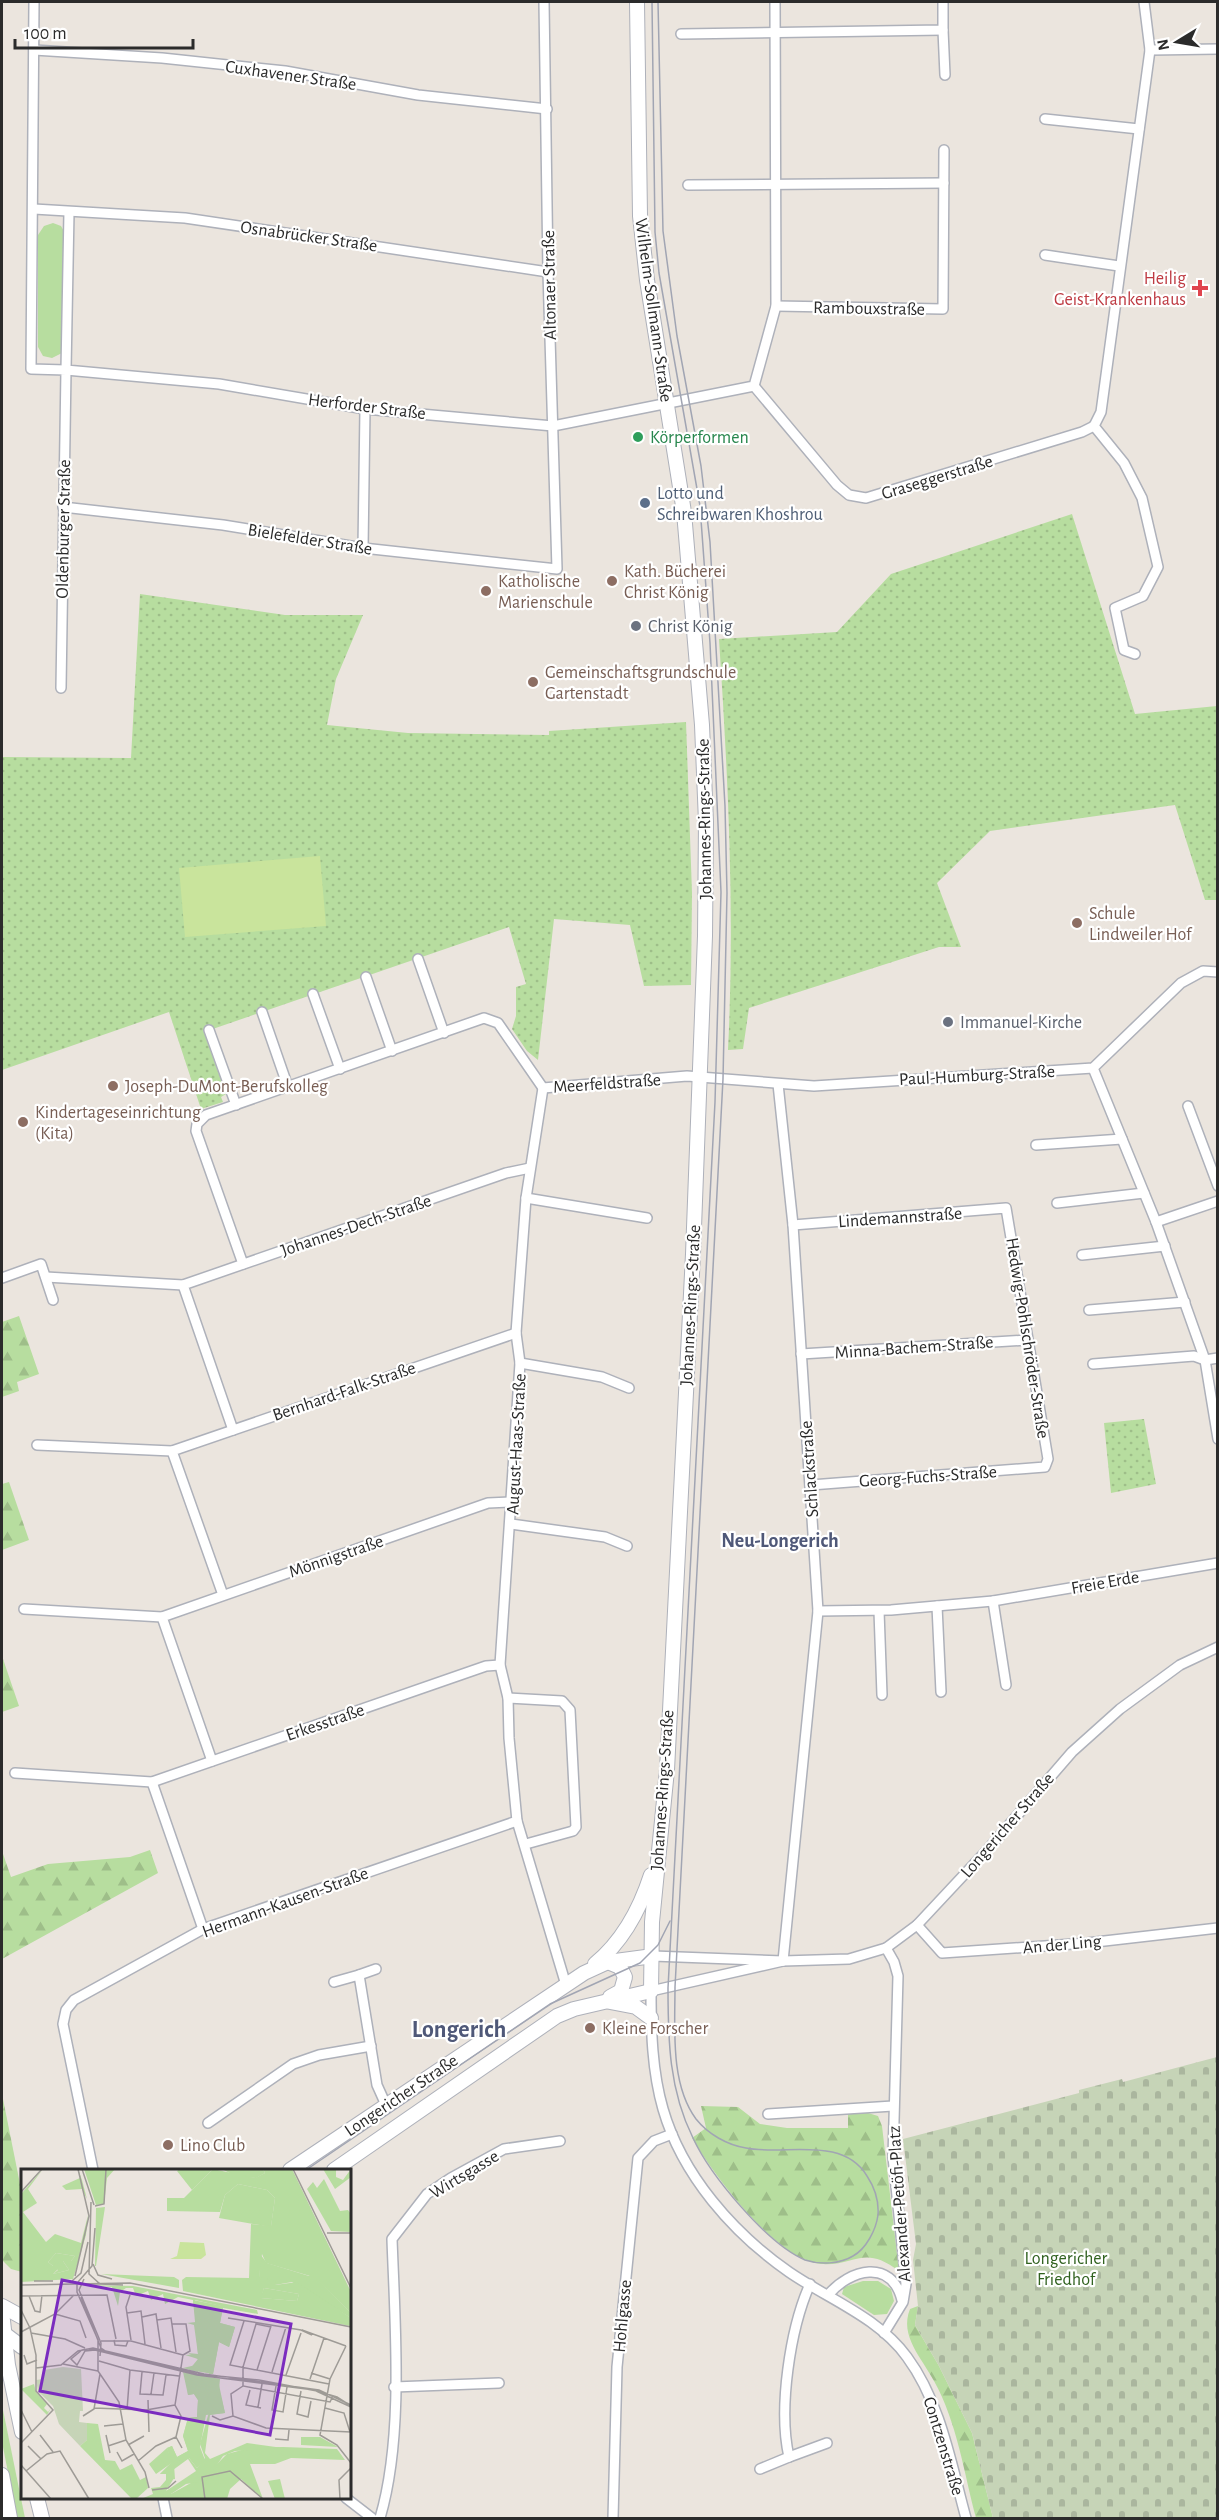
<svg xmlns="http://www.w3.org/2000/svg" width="1219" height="2520" font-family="'Alegreya Sans',sans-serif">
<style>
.grass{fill:#b7dd9f}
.forest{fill:url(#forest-firs)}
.cemetery{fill:url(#cemetery-stones)}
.park{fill:url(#park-dots)}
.pitch{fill:#c9e49c}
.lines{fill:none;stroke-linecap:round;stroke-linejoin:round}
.street-casing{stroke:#aeb1ba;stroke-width:12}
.secondary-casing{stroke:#aeb1ba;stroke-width:16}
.street{stroke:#fff;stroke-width:9}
.secondary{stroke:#fff;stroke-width:14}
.tram{stroke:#a1a5b3;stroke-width:1.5}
.health-dot{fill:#e0444e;stroke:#fff;stroke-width:2}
.leisure-dot{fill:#2e9e5b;stroke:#fff;stroke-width:2}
.service-dot{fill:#5c6f8a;stroke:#fff;stroke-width:2}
.education-dot{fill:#8d6e63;stroke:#fff;stroke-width:2}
.worship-dot{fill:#6b7280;stroke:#fff;stroke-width:2}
.labels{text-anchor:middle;stroke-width:4.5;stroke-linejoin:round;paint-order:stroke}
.street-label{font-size:18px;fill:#2b2b2b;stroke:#fff}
.health-label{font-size:18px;fill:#be3a42;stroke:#fff;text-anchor:end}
.leisure-label{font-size:18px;fill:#27864d;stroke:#fff;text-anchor:start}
.service-label{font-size:18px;fill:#4e5e75;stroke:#fff;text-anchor:start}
.education-label{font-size:18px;fill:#785e54;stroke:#fff;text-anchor:start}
.worship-label{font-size:18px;fill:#5b616d;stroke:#fff;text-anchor:start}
.park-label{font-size:18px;fill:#316220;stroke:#fff}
.neighbourhood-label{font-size:20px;font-weight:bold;fill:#4f5878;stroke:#fff}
.district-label{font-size:24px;font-weight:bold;fill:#4f5878;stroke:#fff}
.inset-road{fill:none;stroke:#9e9b96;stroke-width:1.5}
.view{fill:#7b2cbf;fill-opacity:0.15;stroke:#7b2cbf;stroke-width:3}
.inset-edge{fill:none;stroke:#2b2b2b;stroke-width:3}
</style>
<defs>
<pattern id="forest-firs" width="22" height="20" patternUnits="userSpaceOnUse" patternTransform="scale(1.5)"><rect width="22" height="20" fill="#b7dd9f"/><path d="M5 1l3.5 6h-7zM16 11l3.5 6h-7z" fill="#9ebe89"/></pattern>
<pattern id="cemetery-stones" width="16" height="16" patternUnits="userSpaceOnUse" patternTransform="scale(1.5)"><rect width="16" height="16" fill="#c6d4b7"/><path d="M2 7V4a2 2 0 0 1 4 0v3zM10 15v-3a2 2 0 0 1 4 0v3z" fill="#aab69e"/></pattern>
<pattern id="park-dots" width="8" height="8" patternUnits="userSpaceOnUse" patternTransform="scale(1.5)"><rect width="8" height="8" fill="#b7dd9f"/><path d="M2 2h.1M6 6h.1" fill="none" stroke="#9ebe89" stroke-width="1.8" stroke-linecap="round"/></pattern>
</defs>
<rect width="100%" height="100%" fill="#ebe5de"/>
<!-- grass -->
<g class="grass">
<path d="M53,223L61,226L65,233L64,352L52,358L43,356L38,347V235L44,226Z"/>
<path d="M863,2281H878L891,2289L894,2301L887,2314L874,2315L842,2294L844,2287Z"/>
<path d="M2,2405L25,2518H17L2,2442Z"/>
</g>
<!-- forest -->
<g class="forest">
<path d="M19,1316L39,1374L17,1382L19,1391L2,1397V1322Z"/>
<path d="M9,1482L29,1540L2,1550V1484Z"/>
<path d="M2,1656L19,1706L2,1712Z"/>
<path d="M150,1850L158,1873L2,1959V1851L11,1877L48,1864L130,1857Z"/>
<path d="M2,2094L22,2194V2272L11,2269L2,2260Z"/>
<path d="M701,2106L738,2107L760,2124L787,2128H848V2113H868L878,2116L882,2126L899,2271C863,2244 857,2266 821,2264C777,2261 713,2174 692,2138L706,2128Z"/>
<path d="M918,2306L915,2325L939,2366L972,2433L993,2518H976C964,2473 957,2422 934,2381C922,2358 899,2336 910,2309Z"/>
</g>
<!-- cemetery -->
<path class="cemetery" d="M1217,2057V2518H993L972,2433L939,2366L915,2325L918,2306L913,2260L916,2244L903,2139L1079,2093V2090L1122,2079L1123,2082Z"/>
<!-- park -->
<g class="park">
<path d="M1072,514L1135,714L1217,706V900H1205L1175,805L990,831L937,883L961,947H939L749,1008L743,1049L728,1050C735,913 728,776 719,639L837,632L891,574Z"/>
<path d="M140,594L285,615H363L336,679L327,725L408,733L549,735V731L686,722L692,893L691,985L644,986L630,925L554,919L538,1060L527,1051L512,1029L516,1016V987L526,984L509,927L204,1032L226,1094L221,1097L223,1102L201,1109L169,1012L2,1070V757L131,758Z"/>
<path d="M1144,1419L1156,1484L1111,1493L1104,1423Z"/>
</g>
<!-- pitch -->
<path class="pitch" d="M320,856L326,926L185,937L179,868Z"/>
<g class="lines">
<defs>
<g id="street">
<path d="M34,2L31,369L66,370L61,688"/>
<path d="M943,30L945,75"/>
<path d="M681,34L943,30V2"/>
<path d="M34,50L162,58L285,71L418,95L547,109"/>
<path d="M1150,50L1218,49"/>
<path d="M1045,119L1139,129"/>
<path d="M688,185L944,183"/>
<path d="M34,209L185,218L548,272"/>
<path d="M69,212L66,370L219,384L365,409L553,426L754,386L776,306L775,2"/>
<path d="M1045,255L1119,266"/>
<path d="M776,306L943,309L944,150"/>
<path d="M754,386L837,485L849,495L866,498L1082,432L1094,426"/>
<path d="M63,507L223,525L363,548L557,569L548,272L544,2"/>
<path d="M363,548L365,409"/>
<path d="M1135,654L1124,650L1115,608L1143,596L1158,567L1142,498L1124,463L1094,426L1101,412L1150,50L1144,2"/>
<path d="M418,959L444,1033"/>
<path d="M366,977L392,1051"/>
<path d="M313,994L340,1069"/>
<path d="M262,1012L288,1087"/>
<path d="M209,1030L236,1105"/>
<path d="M1093,1068L1156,1222L1205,1360L1218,1439"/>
<path d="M778,1084L793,1225L818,1611L783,1961"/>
<path d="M543,1088L526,1198L516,1333L520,1363L500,1665L508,1698L509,1738L517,1821L566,1985"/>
<path d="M543,1088L687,1076L814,1086L1093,1068L1181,983L1203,971L1218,972"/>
<path d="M1188,1106L1218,1186"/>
<path d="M1036,1145L1122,1139"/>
<path d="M526,1198L647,1218"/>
<path d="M1057,1203L1144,1193"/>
<path d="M1156,1222L1218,1201"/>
<path d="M793,1225L1006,1208L1048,1459L1045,1467L811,1485"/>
<path d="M1082,1255L1165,1246"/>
<path d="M243,1264L196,1131L197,1124L206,1115L484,1018L498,1023L543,1088"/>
<path d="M46,1277L183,1285"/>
<path d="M2,1278L41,1264L53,1300"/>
<path d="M1089,1310L1185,1302"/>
<path d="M801,1354L1027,1340"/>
<path d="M520,1363L602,1377L629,1388"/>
<path d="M1093,1364L1194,1356L1205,1360L1218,1358"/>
<path d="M233,1430L183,1285L506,1173L530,1168"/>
<path d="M37,1445L172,1451"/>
<path d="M511,1524L605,1537L627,1546"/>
<path d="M223,1595L172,1451L516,1333"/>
<path d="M993,1601L1006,1685"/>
<path d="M937,1606L941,1692"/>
<path d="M24,1609L162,1617"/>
<path d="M818,1611L891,1610L993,1601L1218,1563"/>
<path d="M879,1611L882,1695"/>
<path d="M508,1698L562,1701L570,1710L576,1827L573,1831L526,1844"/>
<path d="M212,1761L162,1617L488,1503L511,1502"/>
<path d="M15,1773L152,1782L486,1666L500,1665"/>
<path d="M152,1782L203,1929"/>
<path d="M917,1925L942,1953L1087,1943L1218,1928"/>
<path d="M653,1956L783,1961L849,1959L886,1948L917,1925L989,1848L1072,1752L1120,1709L1180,1665L1218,1647"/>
<path d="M783,1961L651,1991C651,2030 652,2071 663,2109C682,2175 733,2233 789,2272C828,2299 878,2317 907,2357C941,2403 951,2464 966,2518"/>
<path d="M359,1975L376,1969"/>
<path d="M334,1982L359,1975L377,2085L386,2105"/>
<path d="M768,2114L893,2106"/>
<path d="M208,2123L293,2064L319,2055L371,2046"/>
<path d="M93,2170L63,2024L66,2010L74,2000L203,1929L517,1821"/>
<path d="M828,2295C850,2269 891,2258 902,2300"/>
<path d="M884,2333L903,2302L906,2284L893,2157L898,1976L894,1962L886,1948"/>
<path d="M394,2387L499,2383"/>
<path d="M789,2457L827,2443"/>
<path d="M760,2469L789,2457C778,2409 790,2329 810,2284"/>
<path d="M163,2498L167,2518"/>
<path d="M346,2498L372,2518"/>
<path d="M380,2518C404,2437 395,2325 392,2239L427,2194L451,2178L504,2149L560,2141"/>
<path d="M613,2518L617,2367L638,2158L654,2141L672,2134"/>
</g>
<g id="secondary">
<path d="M608,1962L620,1967L625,1977L621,1991L610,1997"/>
<path d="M595,1964C623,1941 640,1909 651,1875"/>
<path d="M610,2002L636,2007L651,2018"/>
<path d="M290,2170L584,1973L608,1962L653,1956"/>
<path d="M334,2170L557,2016L574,2009L651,1991L652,1922L667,1770L693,1254L705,936L706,822L702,725L684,512L647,280L640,216L637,2"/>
<path d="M2,2306L22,2317"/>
<path d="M2,2312L8,2365L22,2432"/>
<path d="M2,2332L22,2347"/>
<path d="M2,2475L10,2518"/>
<path d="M37,2498L42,2518"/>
</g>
</defs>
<!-- street casing -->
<use href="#street" class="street-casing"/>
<!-- secondary casing -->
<use href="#secondary" class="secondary-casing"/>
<!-- street -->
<use href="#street" class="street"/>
<!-- secondary -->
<use href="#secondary" class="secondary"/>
<!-- tram -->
<g class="tram">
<path d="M652,2L655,232L659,273L700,506L710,643L721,892L715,1102L668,1988C668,2040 669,2090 693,2138C710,2175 767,2244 805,2260C820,2265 840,2264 853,2256C866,2249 876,2230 878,2215C879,2201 875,2188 867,2176C842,2135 785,2156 746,2148C727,2145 708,2134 696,2119C670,2084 675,2028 675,1987L723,1079L727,893L725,806L710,542L701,466L677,336L663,231L658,2"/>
<path d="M306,2170L550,2004L640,1963L658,1945L670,1921"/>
</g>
</g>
<!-- markers -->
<path class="health-dot" d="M1197 279h6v6h6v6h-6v6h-6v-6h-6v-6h6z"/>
<circle class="leisure-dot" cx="638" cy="437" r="6"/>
<circle class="service-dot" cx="645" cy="503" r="6"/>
<g class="education-dot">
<circle cx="612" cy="581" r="6"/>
<circle cx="486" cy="591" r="6"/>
<circle cx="533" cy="682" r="6"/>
<circle cx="1077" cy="923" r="6"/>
<circle cx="113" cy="1086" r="6"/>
<circle cx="23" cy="1122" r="6"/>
<circle cx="590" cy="2028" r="6"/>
<circle cx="168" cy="2145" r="6"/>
</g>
<g class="worship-dot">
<circle cx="636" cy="626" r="6"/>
<circle cx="948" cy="1022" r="6"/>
</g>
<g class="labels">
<!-- street labels -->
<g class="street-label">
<text transform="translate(291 75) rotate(8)" y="6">Cuxhavener Straße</text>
<text transform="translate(309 236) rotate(8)" y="6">Osnabrücker Straße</text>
<text transform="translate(549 285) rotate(-91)" y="6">Altonaer Straße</text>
<text transform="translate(869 308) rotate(1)" y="6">Rambouxstraße</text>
<text transform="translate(654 310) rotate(82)" y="6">Wilhelm-Sollmann-Straße</text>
<text transform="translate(367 406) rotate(7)" y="6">Herforder Straße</text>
<text transform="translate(937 477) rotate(-17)" y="6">Graseggerstraße</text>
<text transform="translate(63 529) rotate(-89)" y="6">Oldenburger Straße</text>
<text transform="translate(310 539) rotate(9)" y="6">Bielefelder Straße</text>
<text transform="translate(704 819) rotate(-91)" y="6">Johannes-Rings-Straße</text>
<text transform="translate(977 1075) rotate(-3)" y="6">Paul-Humburg-Straße</text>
<text transform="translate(607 1083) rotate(-4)" y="6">Meerfeldstraße</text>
<text transform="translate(900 1217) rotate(-4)" y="6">Lindemannstraße</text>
<text transform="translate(356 1225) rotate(-19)" y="6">Johannes-Dech-Straße</text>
<text transform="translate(690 1305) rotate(-87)" y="6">Johannes-Rings-Straße</text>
<text transform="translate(1028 1338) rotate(81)" y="6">Hedwig-Pohlschröder-Straße</text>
<text transform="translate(914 1347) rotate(-4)" y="6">Minna-Bachem-Straße</text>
<text transform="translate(344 1391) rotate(-19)" y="6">Bernhard-Falk-Straße</text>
<text transform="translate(516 1444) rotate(-87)" y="6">August-Haas-Straße</text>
<text transform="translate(809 1469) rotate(-94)" y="6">Schlackstraße</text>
<text transform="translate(928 1476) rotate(-4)" y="6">Georg-Fuchs-Straße</text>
<text transform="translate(336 1556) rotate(-19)" y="6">Mönnigstraße</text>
<text transform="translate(1105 1582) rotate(-10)" y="6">Freie Erde</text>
<text transform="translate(325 1722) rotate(-19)" y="6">Erkesstraße</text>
<text transform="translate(662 1790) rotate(-86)" y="6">Johannes-Rings-Straße</text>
<text transform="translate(1007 1825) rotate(-49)" y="6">Longericher Straße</text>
<text transform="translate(285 1902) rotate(-20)" y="6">Hermann-Kausen-Straße</text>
<text transform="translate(1062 1944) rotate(-5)" y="6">An der Ling</text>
<text transform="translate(401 2095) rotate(-34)" y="6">Longericher Straße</text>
<text transform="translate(464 2174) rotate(-31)" y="6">Wirtsgasse</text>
<text transform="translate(899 2204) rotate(-94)" y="6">Alexander-Petöfi-Platz</text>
<text transform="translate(622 2316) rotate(-85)" y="6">Hohlgasse</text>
<text transform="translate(944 2446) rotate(73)" y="6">Contzenstraße</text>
</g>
<!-- health labels -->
<g class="health-label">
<text x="1186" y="284">Heilig<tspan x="1186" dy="21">Geist-Krankenhaus</tspan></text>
</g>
<!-- leisure labels -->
<g class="leisure-label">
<text x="650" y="443">Körperformen</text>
</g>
<!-- service labels -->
<g class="service-label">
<text x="657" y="499">Lotto und<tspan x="657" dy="21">Schreibwaren Khoshrou</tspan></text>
</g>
<!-- education labels -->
<g class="education-label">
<text x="624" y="577">Kath. Bücherei<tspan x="624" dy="21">Christ König</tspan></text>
<text x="498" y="587">Katholische<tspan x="498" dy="21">Marienschule</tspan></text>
<text x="545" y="678">Gemeinschaftsgrundschule<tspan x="545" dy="21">Gartenstadt</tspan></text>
<text x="1089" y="919">Schule<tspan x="1089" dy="21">Lindweiler Hof</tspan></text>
<text x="125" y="1092">Joseph-DuMont-Berufskolleg</text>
<text x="35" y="1118">Kindertageseinrichtung<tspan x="35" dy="21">(Kita)</tspan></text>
<text x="602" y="2034">Kleine Forscher</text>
<text x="180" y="2151">Lino Club</text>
</g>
<!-- worship labels -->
<g class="worship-label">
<text x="648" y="632">Christ König</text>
<text x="960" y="1028">Immanuel-Kirche</text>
</g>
<!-- park labels -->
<g class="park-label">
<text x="1066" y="2264">Longericher<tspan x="1066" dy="21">Friedhof</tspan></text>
</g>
<!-- neighbourhood labels -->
<g class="neighbourhood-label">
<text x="780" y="1547">Neu-Longerich</text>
</g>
<!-- district labels -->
<g class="district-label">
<text x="459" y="2037">Longerich</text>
</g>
</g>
<!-- overview -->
<g transform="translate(21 2169)">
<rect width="330" height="330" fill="#ebe5de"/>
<path d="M159,0H192L171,21L156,2ZM201,0H242L244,4L235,9L216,8ZM217,15L246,21L254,29L250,58L198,49L204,26ZM35,84L54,87L50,92H42L48,101L32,105L37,101L27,93ZM239,85L246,94L288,107L291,104L330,144V149L271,113L254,116L238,109ZM243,119L278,125L276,132L239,129ZM13,215L15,223L26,235L23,239L27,243L30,239L26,246L0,220ZM262,278L316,280L324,291L270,289L254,295H229L242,330L220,310L209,320L206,330H150V325L186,305L206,285L228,279Z" fill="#b7dd9f"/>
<path d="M22,0L7,20L16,34L2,43L25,73L34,65L60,74L67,46L65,66L52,110L0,113V25ZM35,84L54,87L50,92H42L48,101L32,105L41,96L39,92L32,97L27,93ZM57,0L61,11L66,30L61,20L45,21L41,17L59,9ZM63,0H94L86,9L83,35L75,36ZM192,0L234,9L244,4L242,0H271L330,123V144L291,105L289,107L245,94L241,85L238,108L255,112L254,116L276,113L330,149L329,157L162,122L161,111L165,108L228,109L230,55L250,57L254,29L246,21L217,15L204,26L199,43L146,42V29H163ZM243,119L278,125L276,132L240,129ZM302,0H315V8L322,11L330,0V8L314,20ZM303,10L319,42L327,41L330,45V63L310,62L286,20L292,13L296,19ZM84,38L75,97H74L75,39ZM80,105L153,108L158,111V119ZM64,116L112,117L236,141L237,145L202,139L199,154L214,158L208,178L198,173L192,205H188L200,137L174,131L178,168L177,203L162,199L175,196L177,190L167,184L177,185L172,131L157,128L144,135L142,125L130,131L127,122L115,127L112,119H105L99,123L97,137L91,118ZM165,206L180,231L168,289L176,299L184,289L179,275L197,211L204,244L189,246L184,284L189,290L226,274L262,279L214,282L202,287L185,312L165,315L150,325V330H120L132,325L130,319L139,318L145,311V305H139L151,293L146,279L151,277L156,288L167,282L162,267L167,249L176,248L177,231L173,225L167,226ZM167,290L175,302L145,322L153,309L147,300L152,301Z" fill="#b7dd9f" fill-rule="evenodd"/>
<path d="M42,198L60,200L62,242H59L58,253L66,254V271L59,277L38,255L32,237L17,222L15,211L22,210L23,201Z" fill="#c6d4b7"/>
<path d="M172,131L202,137L199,154L214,158L208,178L198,173L192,205L168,201L177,190L164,186L177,185L173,156L166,154L175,153ZM162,203L199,210L198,220L204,244L185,246L179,278L184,291L176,299L168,289H163L153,296L154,310L145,311V305H139L151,293L146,279L151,277L156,288L167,282L162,267L167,249L176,248L177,231L173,225L167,226Z" fill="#b7dd9f"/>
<path d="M66,254L77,255L84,291L94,292L99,301L111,295L119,311L125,308L127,319L115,330H111L59,277L66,271ZM280,268H299L317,278L280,276ZM146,279L152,293L135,305L128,295ZM259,310L264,330H254L247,312Z" fill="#b7dd9f"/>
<path d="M159,73L183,74L185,86L180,90H149L156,87Z" fill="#c9e49c"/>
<path class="inset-road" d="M61,0L73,36M272,0L330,119M0,23L21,0M70,33L68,105L79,115L102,116M74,37L83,35L85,0M306,64H330M72,95L77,106L91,110M54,107L68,47L57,0M63,110L58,121L80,174L79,187M13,112H32M51,112L60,104L67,73M57,113L71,97L74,59M56,114V123L77,171V202L98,233L105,271L124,303L128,319M0,116L109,114L330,158M109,126L105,138L110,171M0,127L86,126L95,170M8,127L14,142L19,143L21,126M60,128L80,179L86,183M0,141L9,159L15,186V222L32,241L0,274M106,144L120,142L124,175M34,145L59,152L65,169M121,148L135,145L140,179M207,149L280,161L291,166M136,151L150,149L155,183M223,152L209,196L308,215M151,155H165L169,182L162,186M250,158L235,155L222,198V217L309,233L311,229L305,227M281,161L325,177M0,163L34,145L53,126M10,164L44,170L64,179M93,171L94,176L105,177L107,172M80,172H110L162,186M325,177L309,210L299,266L316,276L330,294M3,186L6,195L16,191M78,192L109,201L158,207M42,195L77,202M15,199L40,196L57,182L72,179L183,205L298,221L330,236M236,201L250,157M121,203L119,225L142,226L145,206M251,203L265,158M290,204L309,210M265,206L280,164M289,210L303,169M255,217L251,241L262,243L266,218M229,221L225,236L240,239M280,222L276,245L287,248L290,232M130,225L133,204M127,231L128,263M330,237L316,228L296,222L238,211L176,205L73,180H67L61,181L50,190L56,196L64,182L74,181L176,206L293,221L330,238M237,238L241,215M73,239L125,241L154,236M304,239L323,244L329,263M0,241L11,263M106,241L109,201M62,247L73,240L79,205M191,247L199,251L212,247L245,259L330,263M212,247L210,225L222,217M83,257L102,255M19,266L32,283M85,266L89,284M254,270L267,271L268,261M107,276L123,267M7,277L20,290M87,277L105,271M161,279L155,268L160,247L154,236L162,186M96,283L101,292L113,285M117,292L135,277L155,268M0,296L30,330M5,302L26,285L39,282L68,330M131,321L147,319L155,312M184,330L181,308L209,302L242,330M319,330L318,311L330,299"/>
<path class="view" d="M41,111L270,155L249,266L19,222Z"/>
<rect width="330" height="330" class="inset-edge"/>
</g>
<!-- border -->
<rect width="1219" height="2520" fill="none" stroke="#2b2b2b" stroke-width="6"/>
<!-- north arrow -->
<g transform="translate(1177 42) rotate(259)" stroke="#ffffff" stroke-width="4.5" paint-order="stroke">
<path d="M0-4.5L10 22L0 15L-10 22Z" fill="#2b2b2b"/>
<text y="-9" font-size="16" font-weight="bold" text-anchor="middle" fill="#2b2b2b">N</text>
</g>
<!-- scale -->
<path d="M15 39v9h178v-9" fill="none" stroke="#2b2b2b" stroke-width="3"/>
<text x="24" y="39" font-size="18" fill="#2b2b2b" stroke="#ffffff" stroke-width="4.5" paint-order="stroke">100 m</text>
</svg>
